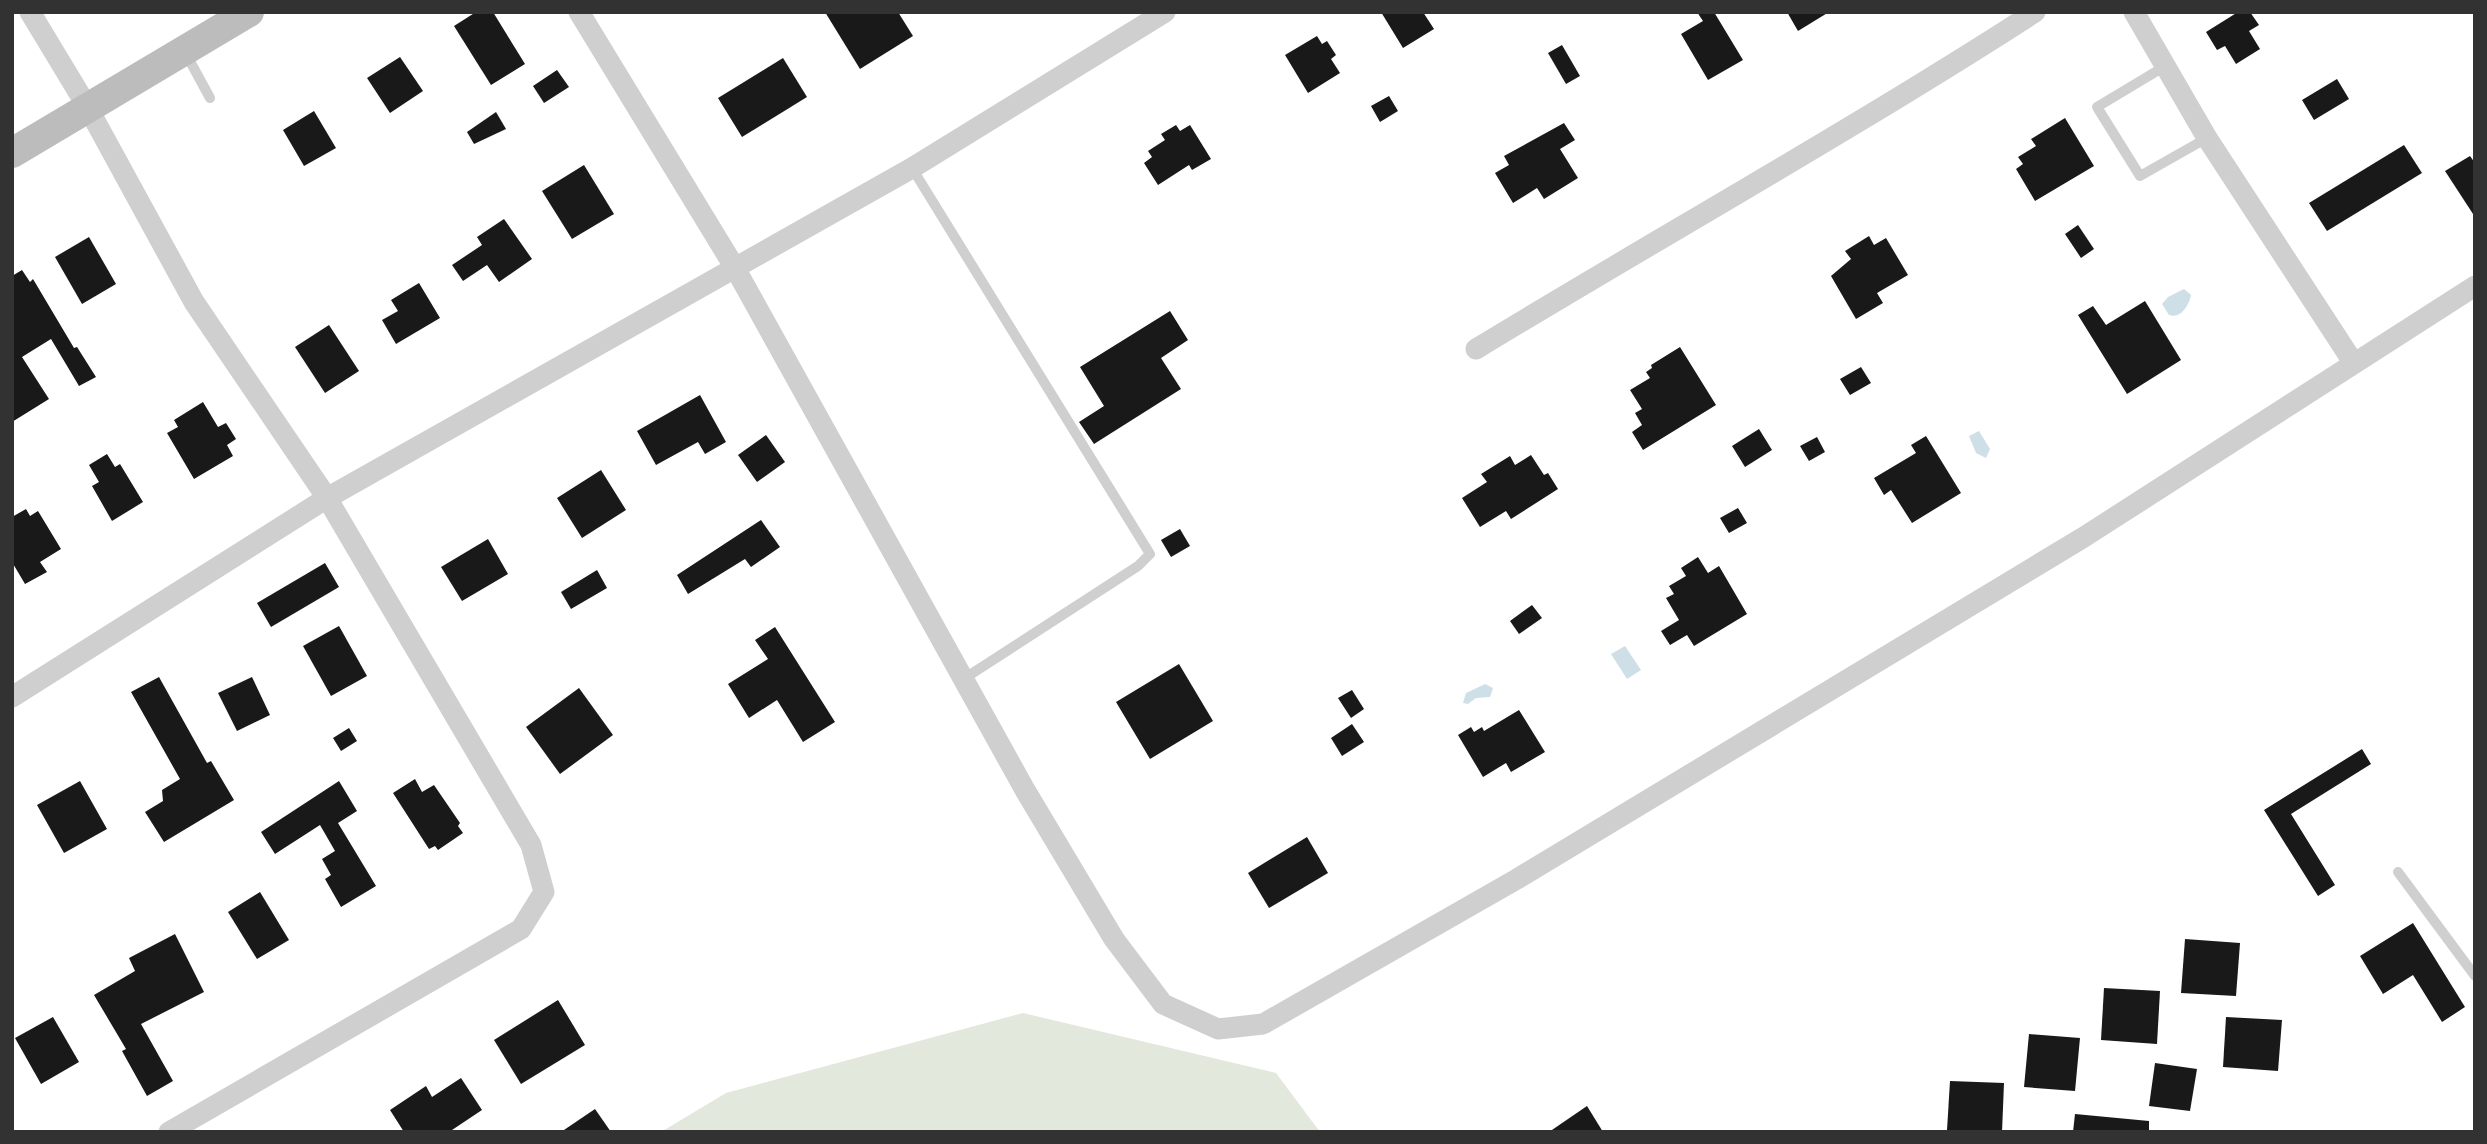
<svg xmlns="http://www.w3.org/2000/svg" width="2487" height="1144" font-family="Manrope,sans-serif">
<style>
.green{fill:#e2e8dc}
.water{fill:#cedfe8}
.building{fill:#191919}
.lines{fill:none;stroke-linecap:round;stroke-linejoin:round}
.lane{stroke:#cfcfcf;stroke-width:10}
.street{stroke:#cfcfcf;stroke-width:21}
.secondary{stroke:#bcbcbc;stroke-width:30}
</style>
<rect width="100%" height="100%" fill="#fff"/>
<!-- green -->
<path class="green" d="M1023,1013L1276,1073L1320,1132H661L726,1093Z"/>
<!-- water -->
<g class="water">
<path d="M2184,289L2191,295C2189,305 2181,319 2169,315L2162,304L2168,297Z"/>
<path d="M1979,431L1990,449L1986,458L1976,453L1969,436Z"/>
<path d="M1625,646L1641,670L1627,679L1611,654Z"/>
<path d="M1485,684L1493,688L1490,697L1476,698L1468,704L1463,703L1466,693Z"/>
</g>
<!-- building -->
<g class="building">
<path d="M476,12H493L525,64L491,85L454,26Z"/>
<path d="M825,12H898L913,36L860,69Z"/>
<path d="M1381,12H1423L1434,29L1403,48Z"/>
<path d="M1697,12H1714L1743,60L1708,80L1681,34L1703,21Z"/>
<path d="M1787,12H1829L1798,31Z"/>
<path d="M2238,12H2250L2259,25L2249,31L2260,49L2236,64L2225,46L2217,50L2206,32Z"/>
<path d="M1317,36L1322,44L1327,41L1336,55L1331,59L1340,73L1308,93L1285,55Z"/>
<path d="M1562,45L1580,76L1566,84L1548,53Z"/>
<path d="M400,57L423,91L390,113L367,78Z"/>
<path d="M783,58L807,97L742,137L718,98Z"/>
<path d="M557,70L569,87L544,103L533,86Z"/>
<path d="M2337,79L2349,99L2314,120L2302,100Z"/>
<path d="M1389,96L1398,111L1380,122L1371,106Z"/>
<path d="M314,111L336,148L304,166L283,130Z"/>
<path d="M496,112L506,129L474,144L467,132Z"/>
<path d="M2065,118L2094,166L2035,201L2016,169L2023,164L2018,157L2036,146L2031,139Z"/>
<path d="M1564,123L1575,140L1560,149L1578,178L1544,199L1537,188L1513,203L1495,173L1509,165L1504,156Z"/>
<path d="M1176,125L1180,131L1190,125L1211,159L1192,170L1189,165L1158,185L1144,163L1152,157L1148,151L1165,140L1161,134Z"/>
<path d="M2404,145L2422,173L2327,231L2309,203Z"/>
<path d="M2470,156L2475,163V217L2445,171Z"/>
<path d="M584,165L614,214L572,239L542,191Z"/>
<path d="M504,219L532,259L499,282L487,265L463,281L452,265L482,245L477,237Z"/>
<path d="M2078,225L2094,249L2081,258L2065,234Z"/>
<path d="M1869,236L1874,245L1886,238L1908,275L1877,293L1883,303L1856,319L1831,276L1851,259L1845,251Z"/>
<path d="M89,237L116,284L82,304L55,257Z"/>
<path d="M22,270L30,282L33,279L74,348L77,347L96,377L79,386L51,339L22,357L49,399L12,422V276Z"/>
<path d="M419,283L440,318L396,344L382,320L398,311L391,300Z"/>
<path d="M2145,301L2181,360L2127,394L2078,315L2093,306L2106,325Z"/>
<path d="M1170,311L1188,340L1161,358L1181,389L1094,444L1079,422L1104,406L1080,367Z"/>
<path d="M329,325L359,371L325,393L295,347Z"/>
<path d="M1680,347L1716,405L1643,450L1632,432L1642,425L1635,413L1642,409L1630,390L1650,378L1646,372L1652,368L1651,365Z"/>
<path d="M1861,367L1871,383L1850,395L1840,379Z"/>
<path d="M700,395L726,442L705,454L698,442L656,465L637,431Z"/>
<path d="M203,402L218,427L226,423L236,439L227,445L233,456L194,479L167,433L178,427L174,420Z"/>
<path d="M1759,429L1772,450L1745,467L1732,446Z"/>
<path d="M766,435L785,462L757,482L738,455Z"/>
<path d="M1926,436L1961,493L1912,523L1891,490L1884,495L1874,478L1916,453L1911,445Z"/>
<path d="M1817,437L1825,452L1809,461L1800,446Z"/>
<path d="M107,454L115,467L120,464L143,502L112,521L92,486L99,482L89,465Z"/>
<path d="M1531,455L1544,475L1548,473L1558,489L1511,519L1506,511L1480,527L1462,498L1487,482L1481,474L1510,456L1515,465Z"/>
<path d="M601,470L626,510L582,538L557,498Z"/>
<path d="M1738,508L1747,523L1729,533L1720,518Z"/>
<path d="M26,509L30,516L38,511L61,549L40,562L47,572L25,584L12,562V517Z"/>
<path d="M761,520L780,547L751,567L745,559L688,594L677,575Z"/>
<path d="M1180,529L1190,546L1171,557L1161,540Z"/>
<path d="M488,539L508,574L462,601L441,567Z"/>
<path d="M1698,557L1708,573L1719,566L1747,614L1694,646L1687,635L1670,645L1661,631L1679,620L1666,598L1674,594L1669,586L1686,576L1681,568Z"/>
<path d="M325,563L339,587L271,627L257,603Z"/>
<path d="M597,570L607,588L571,609L561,592Z"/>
<path d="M1532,605L1542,618L1519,634L1510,621Z"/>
<path d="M339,626L367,676L331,696L303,646Z"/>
<path d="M775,627L835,722L803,742L777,700L749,718L728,684L768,659L755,640Z"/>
<path d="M1179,664L1213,721L1150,759L1116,702Z"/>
<path d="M159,677L207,763L211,761L234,800L164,842L145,812L163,801L162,790L180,779L131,692Z"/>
<path d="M252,677L270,715L237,731L218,693Z"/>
<path d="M579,688L613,735L560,774L526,727Z"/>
<path d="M1352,690L1364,709L1351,718L1338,698Z"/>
<path d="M1519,710L1545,752L1511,772L1506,763L1483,777L1458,735L1471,727L1474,732L1482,727L1484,731Z"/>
<path d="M1352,724L1364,742L1342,756L1331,738Z"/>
<path d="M349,728L357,741L341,751L333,738Z"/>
<path d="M2362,749L2371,764L2291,814L2335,885L2318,896L2264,810Z"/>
<path d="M415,779L422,792L434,785L460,823L458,826L463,833L438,850L435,846L429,849L393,793Z"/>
<path d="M80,781L107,829L64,853L37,805Z"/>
<path d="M339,781L357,811L338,823L376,886L341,907L325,879L331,875L322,859L335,851L320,825L275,854L261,832Z"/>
<path d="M1307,837L1328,873L1269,908L1248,873Z"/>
<path d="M260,892L289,940L257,959L228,912Z"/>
<path d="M2413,923L2465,1007L2442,1022L2413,975L2383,994L2360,956Z"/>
<path d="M175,934L204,992L141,1024L173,1081L147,1096L122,1051L126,1049L94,995L135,971L129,958Z"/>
<path d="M2185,939L2240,943L2236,996L2181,993Z"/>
<path d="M2104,988L2160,991L2157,1044L2101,1040Z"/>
<path d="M558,1000L585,1045L521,1084L494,1040Z"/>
<path d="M53,1017L79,1062L41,1084L15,1038Z"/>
<path d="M2226,1017L2282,1020L2278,1071L2223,1067Z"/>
<path d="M2029,1034L2080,1038L2075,1091L2024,1087Z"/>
<path d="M2155,1063L2197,1069L2190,1111L2149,1106Z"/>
<path d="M461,1078L482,1110L449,1132H404L390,1110L426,1086L432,1097Z"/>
<path d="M1950,1081L2004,1083L2002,1132L1947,1130Z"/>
<path d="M1587,1106L1603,1132H1549Z"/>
<path d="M595,1109L611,1132H561Z"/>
<path d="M2075,1114L2149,1121V1132H2073Z"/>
</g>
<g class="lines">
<!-- lane -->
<g class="lane">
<path d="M185,52L210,98"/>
<path d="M2167,65L2097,107L2140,176L2207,138"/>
<path d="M912,168L1150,554L1138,566L965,678"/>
<path d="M2398,872L2475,976"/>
</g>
<!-- street -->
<g class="street">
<path d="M30,12L88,108L194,302L327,498L531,845L544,892L521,929L169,1132"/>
<path d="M579,12L735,268L1025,790L1114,939L1163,1004L1218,1029L1263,1024L1517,879L2084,537L2475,286"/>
<path d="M2134,12L2207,138L2353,362"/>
<path d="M1476,349C1662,236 1852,130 2035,12"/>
<path d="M12,697L327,498L912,168L1165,12"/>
</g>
<!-- secondary -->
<path class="secondary" d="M12,153L249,12"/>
</g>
<!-- border -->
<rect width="2487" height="1144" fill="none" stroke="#323232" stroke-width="28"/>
</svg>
